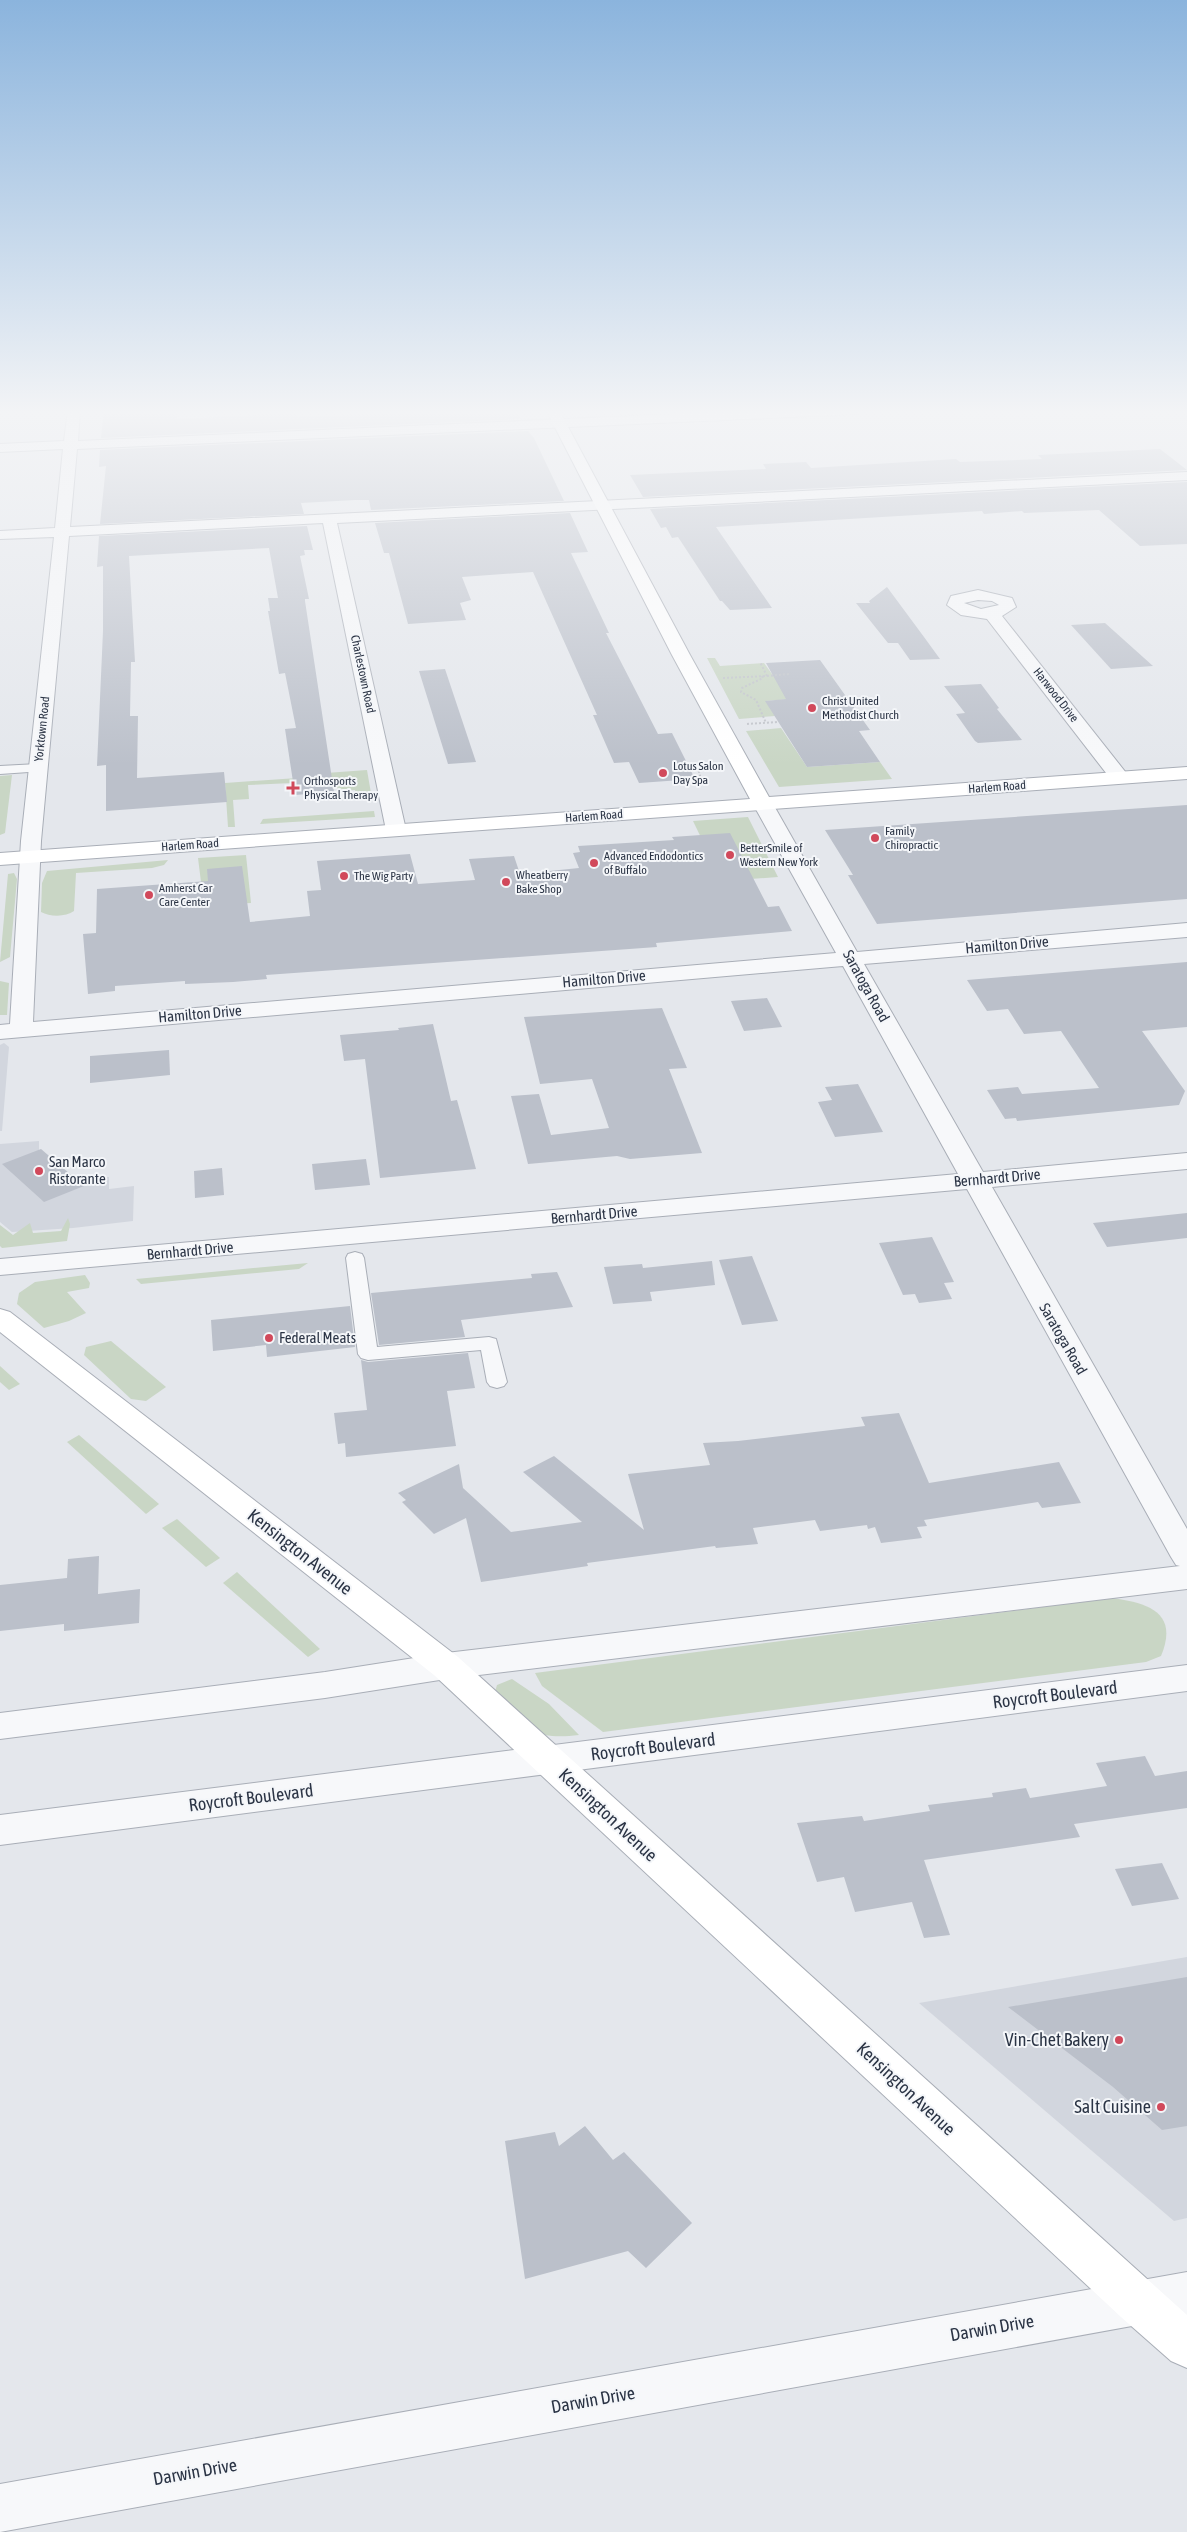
<svg xmlns="http://www.w3.org/2000/svg" width="1187" height="2532" font-family="'Asap Condensed',sans-serif">
<style>
.built{fill:#d2d6de}
.green{fill:#c9d6c5}
.building{fill:#bbc0ca}
.lines{fill:none;stroke-linecap:round;stroke-linejoin:round}
.lane-casing{stroke:#a9aeb7;stroke-width:2}
.street-casing{stroke:#a9aeb7;stroke-width:2}
.secondary-casing{stroke:#a9aeb7;stroke-width:2}
.path{stroke:#c2c5cb;stroke-width:2;stroke-dasharray:2 2;stroke-linecap:butt}
.lane{fill:#f7f8fa;fill-rule:evenodd}
.street{fill:#f7f8fa;fill-rule:evenodd}
.secondary{fill:#fff;fill-rule:evenodd}
.poi-dot{fill:#d1495b;stroke:#f4f6f9;stroke-width:2}
.labels{text-anchor:middle;stroke-width:4;stroke-linejoin:round;paint-order:stroke}
.far-street-label{font-size:12px;fill:#2b3445;stroke:#f4f6f9}
.far-poi-label{font-size:12px;fill:#2b3445;stroke:#f4f6f9;text-anchor:start}
.street-label{font-size:15px;fill:#2b3445;stroke:#f4f6f9}
.poi-label{font-size:15px;fill:#2b3445;stroke:#f4f6f9;text-anchor:start}
.near-street-label{font-size:18px;fill:#2b3445;stroke:#f4f6f9}
.near-poi-label{font-size:18px;fill:#2b3445;stroke:#f4f6f9;text-anchor:end}
</style>
<rect width="100%" height="100%" fill="#e4e7ec"/>
<!-- built -->
<g class="built">
<path d="M4,1043L9,1047L2,1131H0V1045Z"/>
<path d="M39,1141V1150L74,1179L109,1177V1189L134,1186L133,1221L73,1228L12,1232L0,1222V1144Z"/>
<path d="M1187,1957V2218L1174,2221L919,2003Z"/>
</g>
<!-- green -->
<g class="green">
<path d="M707,658H715L720,666L764,663L772,674L805,698L766,701L775,716L739,719Z"/>
<path d="M781,728L807,767L880,762L892,779L779,787L746,731Z"/>
<path d="M367,770L372,799H357L355,790L338,791L336,781L248,785L249,799L233,800L235,827H228L225,783L326,776V773Z"/>
<path d="M12,775L5,833L0,835V776Z"/>
<path d="M374,811L375,817L260,824L263,819Z"/>
<path d="M748,817L778,877L722,881L693,821Z"/>
<path d="M246,855L251,903L227,904L201,882L198,858Z"/>
<path d="M168,860L164,865L152,868L76,873L74,911C66,917 50,917 41,912L42,883L47,871Z"/>
<path d="M14,873L17,879L10,957L0,962L8,874Z"/>
<path d="M0,981L9,983L7,1015H0Z"/>
<path d="M68,1218L70,1224L67,1241L2,1248L0,1246V1225L13,1235L30,1223L33,1233L61,1231Z"/>
<path d="M308,1263L299,1269L141,1284L136,1279Z"/>
<path d="M85,1275L90,1283L89,1288L67,1292L86,1313L69,1321L44,1328L17,1304L19,1293L35,1282Z"/>
<path d="M111,1341L166,1387L146,1401L131,1399L84,1355L86,1347Z"/>
<path d="M0,1366L20,1384L9,1390L0,1382Z"/>
<path d="M79,1435L159,1504L146,1514L67,1442Z"/>
<path d="M177,1519L220,1558L206,1567L162,1528Z"/>
<path d="M237,1572L320,1649L308,1657L223,1583Z"/>
<path d="M1112,1598C1149,1603 1179,1613 1161,1656L1146,1662L603,1732L542,1686L535,1673Z"/>
<path d="M512,1679L549,1704L579,1735C534,1741 525,1727 493,1699L497,1685Z"/>
</g>
<!-- building -->
<g class="building">
<path d="M104,410H178L177,419L295,413L296,417L408,413L407,410H515L521,419L101,438Z"/>
<path d="M528,431L534,438L564,501L371,510L369,500H355L301,503L304,514L100,524L106,466L99,467L100,450Z"/>
<path d="M1160,449L1187,470L643,497L630,475L766,469L763,464L806,462L811,468L956,459L960,462L1042,459L1038,455Z"/>
<path d="M1187,482V544L1140,546L1099,510L1024,513L1022,511L984,514L982,511L716,527L772,608L730,610L722,601H720L678,537L672,538L666,527L661,528L650,509Z"/>
<path d="M570,513L588,552L571,553L609,633H606L658,734L672,733L695,779L639,783L629,762L614,763L593,715H597L533,572L462,577L471,600L460,603L466,620L408,624L389,553H384L375,523Z"/>
<path d="M307,526L313,550H304L305,555L300,556L309,599H305V601L334,792L295,795L285,729L296,728L285,673L279,674L268,611H270L268,598H278L269,548L129,556L135,662H131L130,716H138L137,778L224,772L227,802L106,811V765L97,766L103,631V566L97,567L99,536Z"/>
<path d="M887,587L924,637L940,659L910,660L898,643H888L856,603H870L869,601Z"/>
<path d="M1105,623L1153,666L1111,669L1071,625Z"/>
<path d="M820,660L870,730L859,731L880,762L807,767L765,701L786,699L766,663Z"/>
<path d="M445,669L476,762L448,764L419,671Z"/>
<path d="M981,684L999,708L997,709L1022,740L978,743L975,741L956,714L965,713L944,686Z"/>
<path d="M1187,805V899L877,924L848,875H853L825,830Z"/>
<path d="M730,833L768,907L779,906L792,931L656,943L657,947L266,975L267,979L233,982L185,984V981L115,986V991L88,994L83,934L96,933L97,889L208,881L207,869L242,866L250,922L310,916L307,891L321,890L317,861L410,854L418,884L475,880L469,859L514,856L520,874L579,868L573,853L580,852L578,846L674,840L672,837Z"/>
<path d="M1187,962V1027L1142,1031L1185,1091L1179,1105L1017,1121L1016,1118L1005,1119L987,1090L1018,1087L1022,1094L1099,1088L1061,1031L1024,1034L1008,1009L987,1011L967,980Z"/>
<path d="M767,998L782,1027L744,1031L731,1001Z"/>
<path d="M662,1008L687,1068L669,1069L702,1153L630,1159L617,1156L528,1164L511,1096L539,1094L551,1135L609,1128L592,1079L540,1084L524,1017Z"/>
<path d="M433,1024L451,1101L457,1100L476,1169L380,1178L365,1059L344,1061L340,1035L399,1030L398,1028Z"/>
<path d="M169,1050L170,1075L90,1083V1056Z"/>
<path d="M858,1084L883,1132L835,1137L818,1102L832,1100L825,1087Z"/>
<path d="M41,1149L84,1186L44,1202L2,1164Z"/>
<path d="M366,1159L370,1185L315,1190L312,1164Z"/>
<path d="M222,1168L224,1195L195,1198L194,1171Z"/>
<path d="M1187,1213V1238L1107,1247L1093,1223Z"/>
<path d="M932,1237L954,1282L944,1283L952,1299L919,1303L915,1294L903,1295L879,1243Z"/>
<path d="M752,1256L778,1321L742,1325L719,1260Z"/>
<path d="M712,1261L715,1285L650,1292L652,1301L613,1304L604,1267L642,1264L643,1268Z"/>
<path d="M557,1272L573,1307L461,1320L465,1337L379,1345L371,1293L532,1278L531,1274Z"/>
<path d="M350,1306L355,1347L267,1357L266,1345L213,1351L211,1320Z"/>
<path d="M468,1353L475,1388L447,1391L456,1446L346,1457L345,1443L338,1444L334,1413L367,1410L361,1360L368,1362Z"/>
<path d="M899,1413L929,1483L1059,1462L1081,1503L1042,1508L1038,1502L924,1520L927,1526L917,1527L922,1538L881,1543L875,1527L868,1529L867,1525L820,1531L815,1520L753,1528L758,1544L716,1548L715,1546L587,1563L588,1566L481,1582L466,1518L434,1534L402,1502L406,1500L398,1493L459,1464L463,1488L511,1532L582,1522L523,1472L554,1456L644,1530L628,1474L710,1465L703,1443L738,1441L865,1426L861,1417Z"/>
<path d="M99,1556L98,1594L140,1589L139,1623L64,1631V1624L0,1631V1585L67,1578L68,1559Z"/>
<path d="M1145,1756L1155,1776L1187,1771V1808L1074,1824L1080,1837L924,1860L950,1935L924,1938L912,1902L855,1912L844,1877L817,1882L797,1823L862,1816L864,1821L930,1811L928,1805L993,1797L992,1793L1026,1788L1030,1798L1107,1786L1096,1763Z"/>
<path d="M1162,1863L1179,1899L1132,1906L1115,1869Z"/>
<path d="M1187,1977V2126L1162,2130L1113,2087L1008,2007Z"/>
<path d="M585,2126L613,2160L624,2152L692,2223L646,2268L628,2251L525,2279L505,2141L555,2132L559,2146Z"/>
</g>
<g class="lines">
<defs>
<g id="lane">
<path d="M38,764L44,768L43,771L0,774V766Z"/>
<path d="M355,1252L362,1254L364,1258L377,1347L489,1337L496,1339L507,1382L504,1386L497,1388L490,1386L487,1382L481,1350L368,1360L361,1358L358,1354L346,1258L348,1254Z"/>
</g>
<g id="street">
<path d="M68,410H80L78,441L766,410H864L858,414L77,449L70,527L1187,472V480L337,523L406,830L403,834H389L386,830L323,523L69,536L41,841L33,1022L836,953L753,804L756,800H770L773,804L857,952L1187,923V937L864,964L983,1172L1187,1153V1169L992,1187L1187,1529V1589L446,1679L325,1698L0,1739V1713L325,1672L446,1653L1180,1566L1176,1565L1171,1557L967,1189L0,1275V1259L958,1174L843,966L0,1039V1025L10,1024L21,841L54,537L0,539V531L55,528L63,449L0,452V444L64,441Z"/>
<path d="M978,590L1012,598L1016,607L1002,616L1127,774L1130,778L1127,782H1113L987,619L961,615L947,605L951,596ZM978,600L992,601L999,605L981,609L964,603Z"/>
<path d="M1187,1665V1691L0,1845V1815Z"/>
<path d="M1187,2272V2316L0,2532V2484Z"/>
</g>
<g id="secondary">
<path d="M546,410H559L690,655L769,797L1187,767V779L0,865V853L750,799L672,655Z"/>
<path d="M0,1309L10,1312L458,1657L1187,2315V2368L1171,2361L1121,2317L434,1675L0,1332Z"/>
</g>
</defs>
<!-- lane casing -->
<use href="#lane" class="lane-casing"/>
<!-- street casing -->
<use href="#street" class="street-casing"/>
<!-- secondary casing -->
<use href="#secondary" class="secondary-casing"/>
<!-- path -->
<g class="path">
<path d="M762,676L763,678L742,688L741,692L756,700L766,723"/>
<path d="M767,676L789,674"/>
<path d="M723,678L767,676L760,662"/>
<path d="M747,724L778,722"/>
<path d="M697,763L701,780L710,783"/>
<path d="M695,778L701,777"/>
</g>
<!-- lane -->
<use href="#lane" class="lane"/>
<!-- street -->
<use href="#street" class="street"/>
<!-- secondary -->
<use href="#secondary" class="secondary"/>
</g>
<!-- sky -->
<linearGradient id="sky" x2="0" y2="1"><stop stop-color="#8bb4dd"/><stop offset="0.54" stop-color="#f3f4f6"/><stop offset="1" stop-color="#f3f4f6" stop-opacity="0"/></linearGradient>
<rect width="1187" height="765" fill="url(#sky)"/>
<!-- markers -->
<g class="poi-dot">
<circle cx="812" cy="708" r="5"/>
<circle cx="663" cy="773" r="5"/>
<path d="M290.5 780.5h5v5h5v5h-5v5h-5v-5h-5v-5h5z"/>
<circle cx="875" cy="838" r="5"/>
<circle cx="730" cy="855" r="5"/>
<circle cx="594" cy="863" r="5"/>
<circle cx="344" cy="876" r="5"/>
<circle cx="506" cy="882" r="5"/>
<circle cx="149" cy="895" r="5"/>
<circle cx="39" cy="1171" r="5"/>
<circle cx="269" cy="1338" r="5"/>
<circle cx="1119" cy="2040" r="5"/>
<circle cx="1161" cy="2107" r="5"/>
</g>
<g class="labels">
<!-- far-street labels -->
<g class="far-street-label">
<text transform="translate(363 674) rotate(78)" y="4">Charlestown Road</text>
<text transform="translate(1056 695) rotate(52)" y="4">Harwood Drive</text>
<text transform="translate(42 729) rotate(-84)" y="4">Yorktown Road</text>
<text transform="translate(997 787) rotate(-4)" y="4">Harlem Road</text>
<text transform="translate(594 816) rotate(-4)" y="4">Harlem Road</text>
<text transform="translate(190 845) rotate(-4)" y="4">Harlem Road</text>
</g>
<!-- far-poi labels -->
<g class="far-poi-label">
<text x="822" y="705">Christ United<tspan x="822" dy="14">Methodist Church</tspan></text>
<text x="673" y="770">Lotus Salon<tspan x="673" dy="14">Day Spa</tspan></text>
<text x="304" y="785">Orthosports<tspan x="304" dy="14">Physical Therapy</tspan></text>
<text x="885" y="835">Family<tspan x="885" dy="14">Chiropractic</tspan></text>
<text x="740" y="852">BetterSmile of<tspan x="740" dy="14">Western New York</tspan></text>
<text x="604" y="860">Advanced Endodontics<tspan x="604" dy="14">of Buffalo</tspan></text>
<text x="516" y="879">Wheatberry<tspan x="516" dy="14">Bake Shop</tspan></text>
<text x="354" y="880">The Wig Party</text>
<text x="159" y="892">Amherst Car<tspan x="159" dy="14">Care Center</tspan></text>
</g>
<!-- street labels -->
<g class="street-label">
<text transform="translate(1007 945) rotate(-5)" y="5">Hamilton Drive</text>
<text transform="translate(604 979) rotate(-5)" y="5">Hamilton Drive</text>
<text transform="translate(866 986) rotate(61)" y="5">Saratoga Road</text>
<text transform="translate(200 1014) rotate(-5)" y="5">Hamilton Drive</text>
<text transform="translate(997 1178) rotate(-5)" y="5">Bernhardt Drive</text>
<text transform="translate(594 1215) rotate(-5)" y="5">Bernhardt Drive</text>
<text transform="translate(190 1251) rotate(-5)" y="5">Bernhardt Drive</text>
<text transform="translate(1063 1339) rotate(60)" y="5">Saratoga Road</text>
</g>
<!-- poi labels -->
<g class="poi-label">
<text x="49" y="1167">San Marco<tspan x="49" dy="17">Ristorante</tspan></text>
<text x="279" y="1343">Federal Meats</text>
</g>
<!-- near-street labels -->
<g class="near-street-label">
<text transform="translate(300 1552) rotate(38)" y="6">Kensington Avenue</text>
<text transform="translate(1055 1695) rotate(-7)" y="6">Roycroft Boulevard</text>
<text transform="translate(653 1747) rotate(-7)" y="6">Roycroft Boulevard</text>
<text transform="translate(251 1798) rotate(-7)" y="6">Roycroft Boulevard</text>
<text transform="translate(608 1815) rotate(43)" y="6">Kensington Avenue</text>
<text transform="translate(906 2089) rotate(43)" y="6">Kensington Avenue</text>
<text transform="translate(992 2328) rotate(-10)" y="6">Darwin Drive</text>
<text transform="translate(593 2400) rotate(-10)" y="6">Darwin Drive</text>
<text transform="translate(195 2472) rotate(-10)" y="6">Darwin Drive</text>
</g>
<!-- near-poi labels -->
<g class="near-poi-label">
<text x="1109" y="2046">Vin-Chet Bakery</text>
<text x="1151" y="2113">Salt Cuisine</text>
</g>
</g>
</svg>
